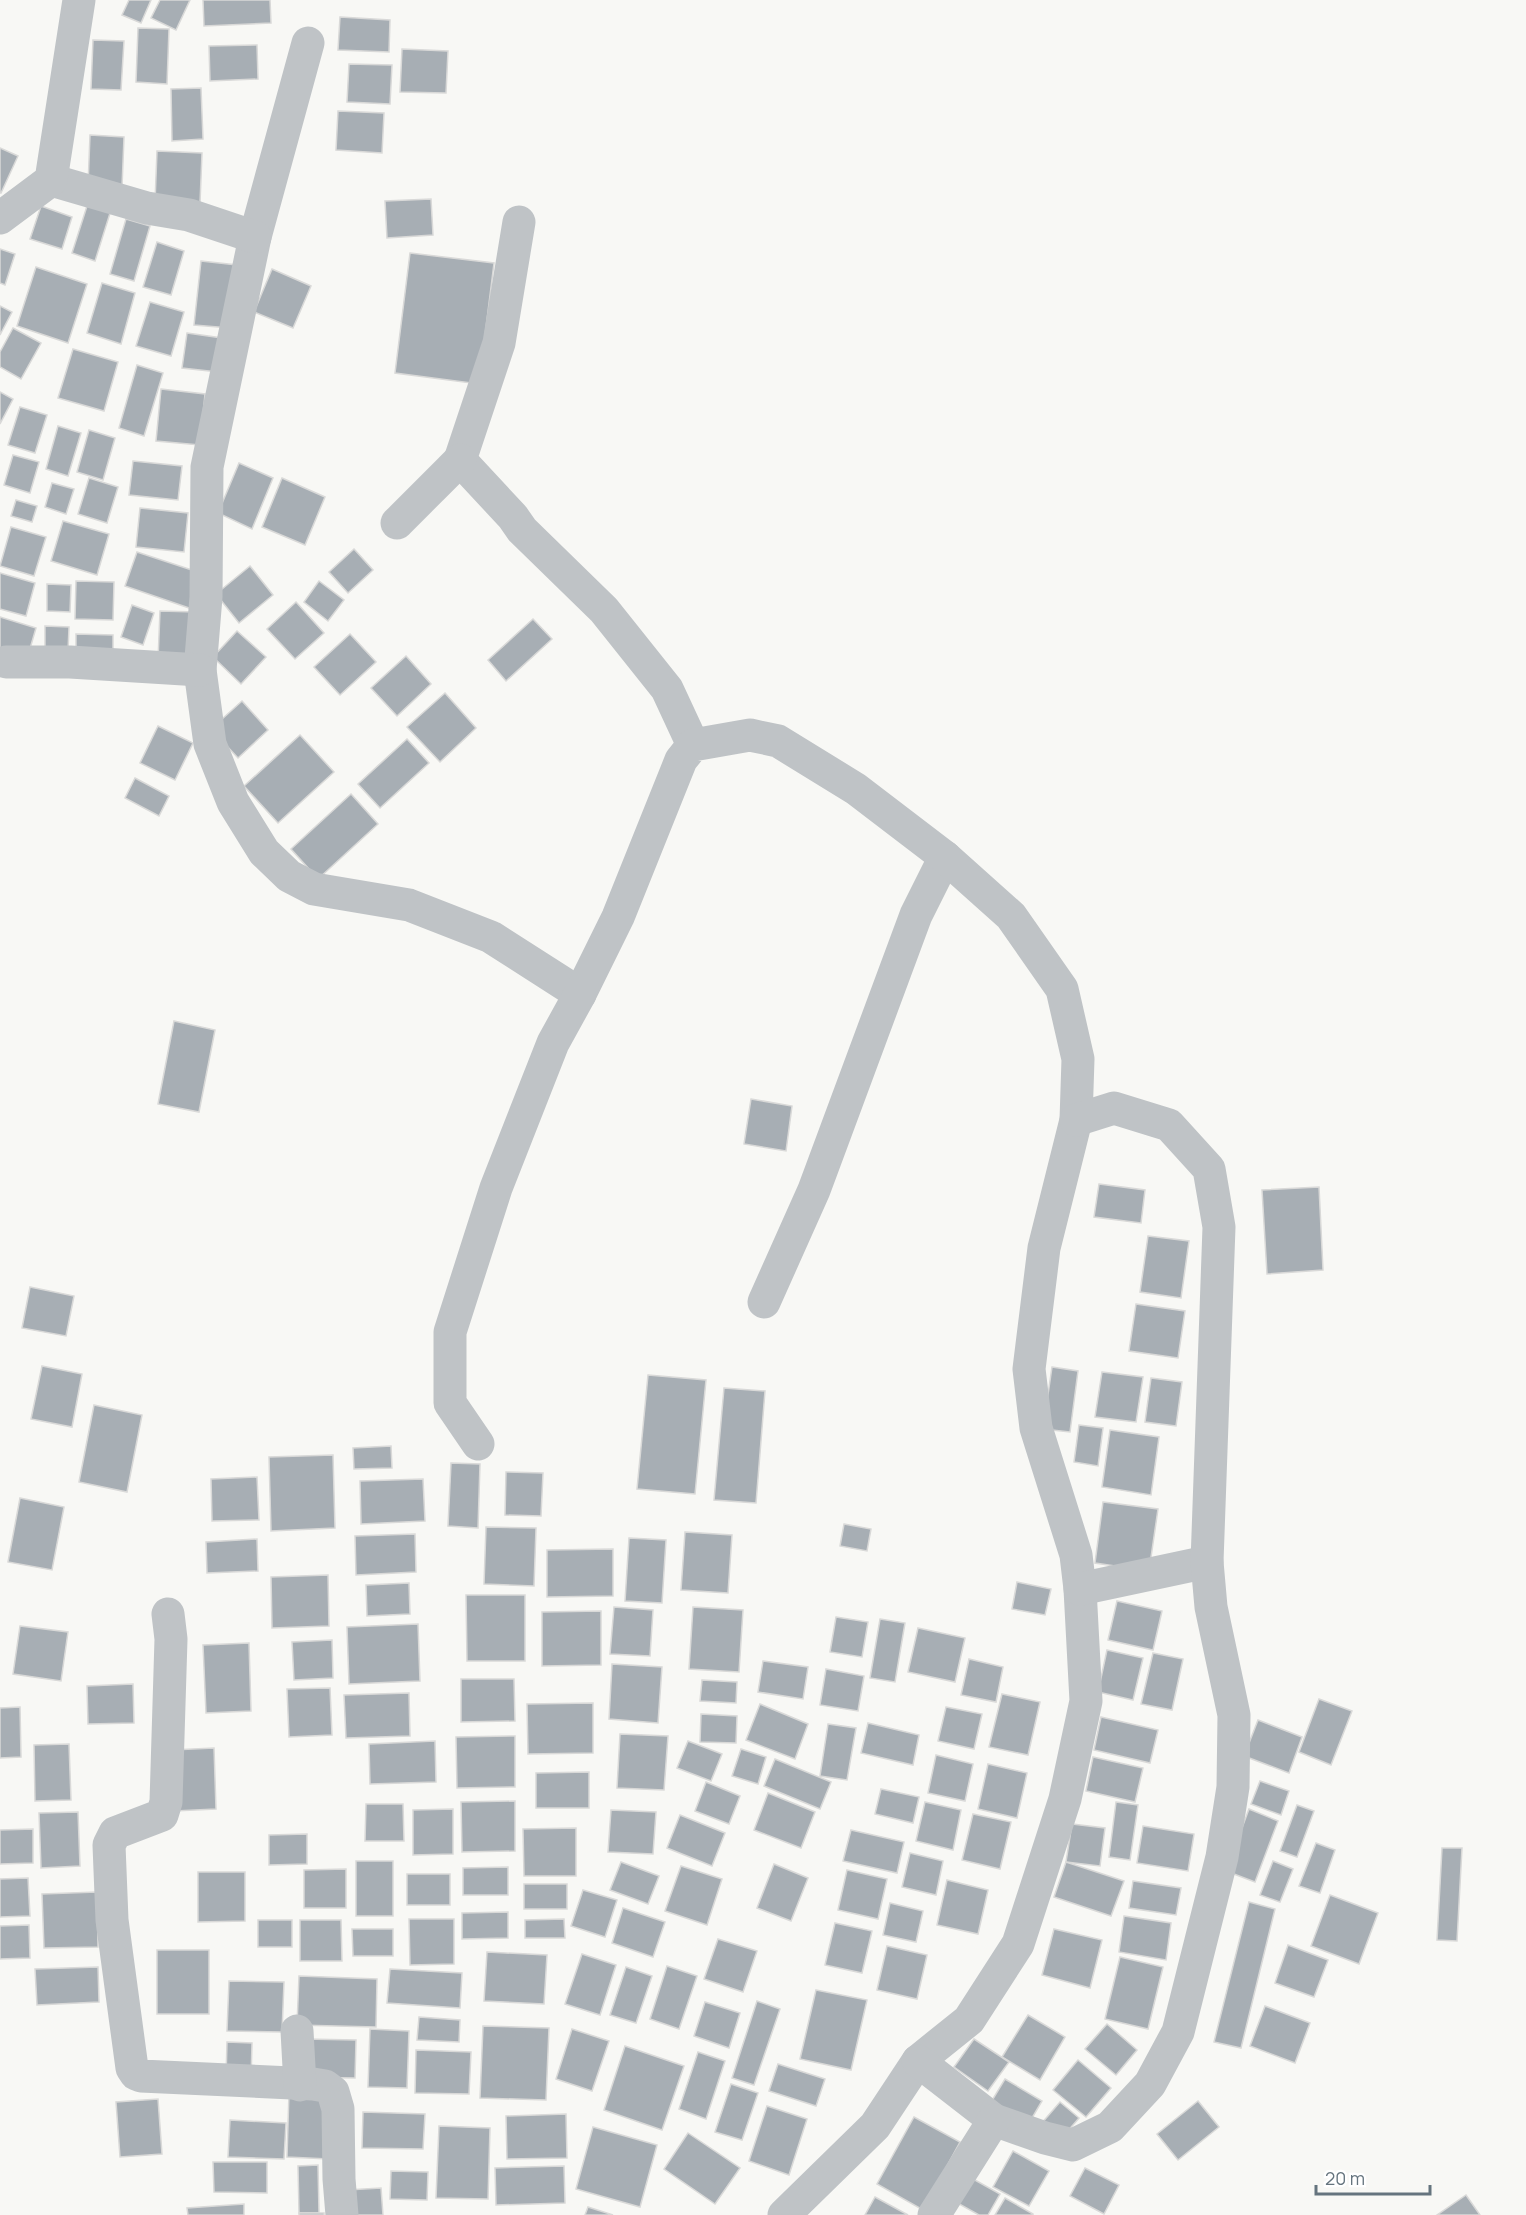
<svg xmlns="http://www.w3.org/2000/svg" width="1526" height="2215" font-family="Manrope,sans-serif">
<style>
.building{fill:#a7aeb4;stroke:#d9d9d8;stroke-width:1.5}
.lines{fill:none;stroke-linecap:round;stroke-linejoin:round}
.minor{stroke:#bfc3c6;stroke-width:33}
</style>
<rect width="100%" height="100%" fill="#f8f8f5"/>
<!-- building -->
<g class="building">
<path d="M129,0H151L141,23L122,15Z"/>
<path d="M160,0H190L176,30L151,18Z"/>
<path d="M203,0H270L271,23L204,26Z"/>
<path d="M340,17L390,20L389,52L338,50Z"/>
<path d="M138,28L169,29L167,84L136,82Z"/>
<path d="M93,40L124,41L121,90L91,89Z"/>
<path d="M257,45L258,79L210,81L209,46Z"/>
<path d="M402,49L448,51L446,93L400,92Z"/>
<path d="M349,64L392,65L390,104L347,102Z"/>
<path d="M201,88L203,139L172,141L171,89Z"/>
<path d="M338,111L384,113L382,153L336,150Z"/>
<path d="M90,135L124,137L122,187L88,186Z"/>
<path d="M0,148L18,156L1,193H0Z"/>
<path d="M157,151L202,153L200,203L155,202Z"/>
<path d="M431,199L433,235L387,238L385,201Z"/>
<path d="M88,203L111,210L95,261L72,253Z"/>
<path d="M41,206L72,217L62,249L30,239Z"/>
<path d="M126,219L150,226L134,281L110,274Z"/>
<path d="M157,242L184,251L171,295L143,287Z"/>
<path d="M0,249L15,254L5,285L0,283Z"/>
<path d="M410,253L494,263L479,384L395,373Z"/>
<path d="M201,261L237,265L230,328L194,325Z"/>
<path d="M36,267L87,284L68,343L17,326Z"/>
<path d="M272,269L311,286L293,328L254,312Z"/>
<path d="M102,283L135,293L121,344L87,333Z"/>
<path d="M150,302L184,312L171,356L136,346Z"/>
<path d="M0,306L12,312L0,335Z"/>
<path d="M13,328L41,343L21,379L0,367V352Z"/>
<path d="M187,333L222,338L218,372L182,368Z"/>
<path d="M73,349L118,362L104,411L58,398Z"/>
<path d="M137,365L163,373L144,436L119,428Z"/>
<path d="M161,389L205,394L200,445L156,441Z"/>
<path d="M0,392L13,399L0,424Z"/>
<path d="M20,407L47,415L35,453L8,445Z"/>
<path d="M58,426L81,433L68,476L46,469Z"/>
<path d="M89,430L115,438L103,480L77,472Z"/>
<path d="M13,455L39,462L30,493L4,485Z"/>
<path d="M133,461L182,466L178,500L129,495Z"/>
<path d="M239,463L273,478L252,529L218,513Z"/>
<path d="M89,478L118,487L107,523L78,514Z"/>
<path d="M282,478L325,497L305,545L262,527Z"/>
<path d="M52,483L74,489L66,514L45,507Z"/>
<path d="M16,500L37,506L32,522L11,516Z"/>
<path d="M140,508L188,513L184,552L136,547Z"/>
<path d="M63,521L109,534L97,575L51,561Z"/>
<path d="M11,527L46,537L34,576L0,566Z"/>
<path d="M354,549L373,570L348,593L329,572Z"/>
<path d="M137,552L204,574L192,609L125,586Z"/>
<path d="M250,566L273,595L239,623L216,594Z"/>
<path d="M0,573L35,583L26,616L0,609Z"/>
<path d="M76,581L114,582L113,620L75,619Z"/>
<path d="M319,581L344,600L328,621L304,602Z"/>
<path d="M47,584L71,585L70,612L47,611Z"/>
<path d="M296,602L324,633L295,659L267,629Z"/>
<path d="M132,605L154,613L143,645L121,637Z"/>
<path d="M160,611L196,612L194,661L158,660Z"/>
<path d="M0,617L36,628L27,659L0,651Z"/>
<path d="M533,619L552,639L506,681L488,660Z"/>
<path d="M45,626L69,627L68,651H45Z"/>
<path d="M237,631L266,657L241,684L213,657Z"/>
<path d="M76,634L113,635V658L76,657Z"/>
<path d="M350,634L376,662L340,695L314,667Z"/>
<path d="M406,656L431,684L397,716L371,688Z"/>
<path d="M445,693L476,728L440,762L407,727Z"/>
<path d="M242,701L268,730L238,758L211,729Z"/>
<path d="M158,726L193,743L175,780L140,763Z"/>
<path d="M300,735L334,772L278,823L244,786Z"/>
<path d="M407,739L429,763L380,808L358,784Z"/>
<path d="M135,778L169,796L159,816L125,798Z"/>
<path d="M351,794L378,824L318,879L291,849Z"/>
<path d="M174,1021L215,1030L199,1112L158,1104Z"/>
<path d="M751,1099L792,1106L786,1151L744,1144Z"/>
<path d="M1099,1184L1145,1190L1141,1223L1094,1217Z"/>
<path d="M1319,1187L1323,1270L1267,1274L1262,1190Z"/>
<path d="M1148,1236L1189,1241L1181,1298L1140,1292Z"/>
<path d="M30,1287L74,1296L66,1336L22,1328Z"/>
<path d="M1136,1304L1185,1311L1178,1358L1129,1351Z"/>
<path d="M42,1366L82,1374L72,1427L31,1419Z"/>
<path d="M1052,1367L1078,1371L1070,1432L1043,1429Z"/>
<path d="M1102,1372L1143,1377L1136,1422L1095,1417Z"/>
<path d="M648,1375L706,1380L695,1494L637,1489Z"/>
<path d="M1151,1378L1182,1382L1176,1426L1145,1422Z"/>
<path d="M724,1388L765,1391L756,1503L714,1500Z"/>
<path d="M94,1405L142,1415L127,1492L79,1482Z"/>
<path d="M1079,1425L1103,1428L1098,1466L1074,1462Z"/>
<path d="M1110,1430L1159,1437L1151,1495L1102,1487Z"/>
<path d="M391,1446L392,1468L354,1469L353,1448Z"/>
<path d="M333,1455L335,1528L271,1531L269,1457Z"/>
<path d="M451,1463L480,1464L478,1528L448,1526Z"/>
<path d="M506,1472L543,1473L541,1516L505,1515Z"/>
<path d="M257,1477L259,1520L212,1521L211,1479Z"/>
<path d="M423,1479L425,1521L361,1524L360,1481Z"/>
<path d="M20,1498L64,1507L52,1570L8,1562Z"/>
<path d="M1103,1502L1158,1509L1149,1571L1095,1563Z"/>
<path d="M844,1524L871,1529L867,1551L840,1546Z"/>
<path d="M486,1527L536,1528L534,1586L484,1584Z"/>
<path d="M685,1532L732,1535L728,1593L681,1590Z"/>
<path d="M415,1534L416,1572L356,1575L355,1536Z"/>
<path d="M629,1538L666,1540L662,1603L625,1601Z"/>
<path d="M257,1539L258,1571L207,1573L206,1542Z"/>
<path d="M613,1549V1596L547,1597V1550Z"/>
<path d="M328,1575L329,1626L272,1628L271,1577Z"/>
<path d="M1017,1582L1051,1589L1045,1615L1012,1609Z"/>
<path d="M409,1583L410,1614L367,1616L366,1585Z"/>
<path d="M466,1595H525V1661H467Z"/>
<path d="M1117,1601L1162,1611L1153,1650L1108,1640Z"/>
<path d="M614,1607L653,1610L650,1656L610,1654Z"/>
<path d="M693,1607L743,1610L739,1672L689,1669Z"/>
<path d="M601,1611V1665L542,1666V1612Z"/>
<path d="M836,1617L868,1622L862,1657L830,1652Z"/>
<path d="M880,1619L905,1623L895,1682L870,1678Z"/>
<path d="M418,1624L420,1681L349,1684L347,1627Z"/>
<path d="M20,1626L68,1632L61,1681L13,1674Z"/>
<path d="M918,1628L965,1638L955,1682L908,1672Z"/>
<path d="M332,1640L333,1678L294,1680L292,1642Z"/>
<path d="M249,1643L251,1711L206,1713L203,1645Z"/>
<path d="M1107,1650L1143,1658L1133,1700L1098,1692Z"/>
<path d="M1153,1653L1183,1659L1172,1710L1141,1704Z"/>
<path d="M969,1659L1003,1667L996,1702L961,1695Z"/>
<path d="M763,1661L808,1667L803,1699L758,1692Z"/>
<path d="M612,1664L662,1667L658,1723L609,1719Z"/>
<path d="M826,1669L864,1676L858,1711L820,1705Z"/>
<path d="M461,1679H514L515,1721L461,1722Z"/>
<path d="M702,1680L737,1682L736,1703L700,1701Z"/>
<path d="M133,1684L134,1723L88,1724L87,1686Z"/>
<path d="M330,1688L332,1735L289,1737L287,1689Z"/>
<path d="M409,1693L410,1736L346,1738L344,1695Z"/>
<path d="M1002,1694L1040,1702L1028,1755L989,1747Z"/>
<path d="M1319,1699L1352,1711L1331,1765L1299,1752Z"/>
<path d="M593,1703V1753L528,1754L527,1704Z"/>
<path d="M760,1704L808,1724L795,1759L746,1740Z"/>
<path d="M20,1707L21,1757L0,1758V1708Z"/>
<path d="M946,1707L982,1714L974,1749L938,1741Z"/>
<path d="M701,1714L737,1716L736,1743L700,1742Z"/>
<path d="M1101,1717L1158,1730L1150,1763L1094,1750Z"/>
<path d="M1258,1720L1302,1737L1289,1773L1244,1756Z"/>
<path d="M868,1723L919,1735L913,1765L861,1753Z"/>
<path d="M828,1724L856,1728L847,1780L820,1776Z"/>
<path d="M620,1734L668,1736L664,1790L617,1788Z"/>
<path d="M515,1736V1787L457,1788L456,1737Z"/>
<path d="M435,1741L436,1782L370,1784L369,1744Z"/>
<path d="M688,1741L722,1754L711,1781L677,1768Z"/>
<path d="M69,1744L71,1800L35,1801L34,1745Z"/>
<path d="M214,1748L216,1809L174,1811L172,1750Z"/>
<path d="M741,1749L766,1757L758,1784L732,1776Z"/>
<path d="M936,1755L973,1764L965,1801L928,1793Z"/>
<path d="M1093,1757L1143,1768L1135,1802L1086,1791Z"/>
<path d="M775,1759L831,1782L820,1809L764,1786Z"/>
<path d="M988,1764L1027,1773L1017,1818L978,1809Z"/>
<path d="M589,1772V1808H536V1773Z"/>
<path d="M1260,1781L1289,1791L1281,1815L1251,1804Z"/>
<path d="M706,1782L740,1796L729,1824L695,1811Z"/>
<path d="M881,1789L919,1797L913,1823L875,1814Z"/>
<path d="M768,1793L815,1812L801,1848L754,1830Z"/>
<path d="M515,1801V1851L462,1852L461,1802Z"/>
<path d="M925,1802L961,1810L953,1850L916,1841Z"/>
<path d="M1116,1802L1138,1805L1130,1860L1109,1857Z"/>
<path d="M366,1804H403L404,1841H365Z"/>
<path d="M1297,1805L1314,1811L1297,1857L1280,1851Z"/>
<path d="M453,1809V1854L413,1855V1810Z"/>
<path d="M1249,1809L1278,1821L1255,1882L1226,1871Z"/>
<path d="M611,1810L656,1812L653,1854L608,1852Z"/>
<path d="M78,1812L80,1866L41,1868L39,1813Z"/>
<path d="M973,1814L1011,1822L1000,1869L962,1860Z"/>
<path d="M680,1815L725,1833L712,1866L667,1848Z"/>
<path d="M1072,1824L1105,1828L1100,1866L1066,1862Z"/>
<path d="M1143,1826L1194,1834L1188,1871L1137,1863Z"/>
<path d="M576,1828V1876H524L523,1829Z"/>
<path d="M33,1829V1863L0,1864V1830Z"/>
<path d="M851,1830L904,1842L897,1873L843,1861Z"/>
<path d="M307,1834V1864L269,1865V1835Z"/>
<path d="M1316,1843L1335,1850L1320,1893L1299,1886Z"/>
<path d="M1442,1848H1462L1457,1941L1437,1940Z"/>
<path d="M910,1853L943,1861L936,1895L902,1887Z"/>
<rect x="356" y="1861" width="37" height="55"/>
<path d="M1273,1861L1293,1869L1280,1902L1260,1895Z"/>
<path d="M621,1862L659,1876L648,1904L610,1890Z"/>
<path d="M1066,1862L1124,1881L1111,1916L1054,1897Z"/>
<path d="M774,1864L808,1878L791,1921L757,1908Z"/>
<path d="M681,1866L722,1879L707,1925L665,1911Z"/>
<path d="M508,1867V1895H463V1868Z"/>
<path d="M346,1869V1908H304V1870Z"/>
<path d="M847,1870L887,1879L878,1919L838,1910Z"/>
<path d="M198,1872H245V1921L198,1922Z"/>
<rect x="407" y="1874" width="43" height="31"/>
<path d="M28,1878L30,1916L0,1917V1879Z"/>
<path d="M947,1880L988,1890L978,1934L937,1925Z"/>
<path d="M1133,1881L1181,1888L1176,1915L1129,1908Z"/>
<rect x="524" y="1884" width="43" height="25"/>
<path d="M583,1890L617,1900L605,1937L571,1926Z"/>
<path d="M97,1892L98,1947L44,1948L42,1894Z"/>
<path d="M1330,1895L1378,1913L1359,1964L1311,1946Z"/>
<path d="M1249,1902L1275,1909L1241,2048L1214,2042Z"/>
<path d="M890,1903L923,1911L916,1942L883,1935Z"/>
<path d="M623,1908L665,1922L653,1957L612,1943Z"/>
<path d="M508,1912V1938L462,1939V1913Z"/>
<path d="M1124,1916L1171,1923L1166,1960L1119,1952Z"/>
<path d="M409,1919H454V1964L410,1965Z"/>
<path d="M564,1919L565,1938H525V1920Z"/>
<rect x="258" y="1920" width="34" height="27"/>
<path d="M300,1920H341L342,1961H300Z"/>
<path d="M835,1923L872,1931L862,1973L825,1965Z"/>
<path d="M29,1925L30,1958L0,1959V1926Z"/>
<path d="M352,1929H393V1956H353Z"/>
<path d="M1054,1929L1102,1940L1090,1988L1042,1975Z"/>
<path d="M718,1939L757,1951L743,1992L704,1979Z"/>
<path d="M1288,1945L1328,1960L1314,1997L1275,1983Z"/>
<path d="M887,1946L927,1955L917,1999L877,1990Z"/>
<rect x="157" y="1950" width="52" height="64"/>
<path d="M487,1952L547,1955L544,2004L484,2001Z"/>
<path d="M582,1954L616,1965L600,2015L565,2004Z"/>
<path d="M1120,1957L1163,1967L1148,2029L1105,2019Z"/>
<path d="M667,1966L697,1976L679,2029L650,2019Z"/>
<path d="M98,1967L99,2002L37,2005L35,1969Z"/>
<path d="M626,1967L652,1976L636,2023L610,2015Z"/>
<path d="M390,1969L462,1973L460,2008L387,2003Z"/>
<path d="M299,1976L377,1979L376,2027L297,2025Z"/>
<path d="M229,1981L284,1982L282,2032L227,2031Z"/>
<path d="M816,1990L867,2000L851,2070L800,2059Z"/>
<path d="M757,2001L780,2009L754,2085L732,2078Z"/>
<path d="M705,2002L740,2013L729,2048L694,2036Z"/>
<path d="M1265,2006L1310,2023L1295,2063L1250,2046Z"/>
<path d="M1028,2015L1065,2037L1040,2080L1002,2057Z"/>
<path d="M419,2017L460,2020L459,2042L417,2040Z"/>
<path d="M1107,2024L1137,2050L1116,2075L1085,2049Z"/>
<path d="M483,2026L549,2028L546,2100L480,2098Z"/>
<path d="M370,2029L409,2031L407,2088L368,2087Z"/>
<path d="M572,2029L609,2041L592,2091L556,2079Z"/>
<path d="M304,2039L356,2040L355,2078L303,2077Z"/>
<path d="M974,2039L1009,2062L988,2091L954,2067Z"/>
<path d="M227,2042L252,2043L251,2079L226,2077Z"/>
<path d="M625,2046L684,2066L662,2130L604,2110Z"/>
<path d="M416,2050L471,2052L469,2094L415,2093Z"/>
<path d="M698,2052L725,2061L706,2119L679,2109Z"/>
<path d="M1078,2060L1111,2088L1086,2117L1053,2090Z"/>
<path d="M778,2064L825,2079L816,2106L769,2091Z"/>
<path d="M1005,2079L1042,2101L1025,2130L988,2107Z"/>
<path d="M731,2084L758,2093L742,2140L715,2132Z"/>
<path d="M289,2092L332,2094L329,2159L287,2157Z"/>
<path d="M158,2099L162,2154L120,2157L116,2102Z"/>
<path d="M1198,2101L1219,2127L1178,2160L1157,2134Z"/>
<path d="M1060,2102L1079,2118L1060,2140L1041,2124Z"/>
<path d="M767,2106L807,2119L789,2175L749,2161Z"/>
<path d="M363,2112L425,2114L423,2149L362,2148Z"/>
<path d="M566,2114L567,2158L507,2159L506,2116Z"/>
<path d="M914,2117L960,2142L923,2210L877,2184Z"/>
<path d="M230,2120L286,2123L284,2159L228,2157Z"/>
<path d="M439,2126L490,2128L488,2199L436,2198Z"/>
<path d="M593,2127L657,2145L640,2207L576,2189Z"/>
<path d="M688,2133L740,2168L715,2204L664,2169Z"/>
<path d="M1013,2151L1049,2171L1029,2206L993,2187Z"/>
<path d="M213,2162H267V2193L214,2192Z"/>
<path d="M318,2165L319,2213H299L298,2166Z"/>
<path d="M564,2166L565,2203L496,2205L495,2168Z"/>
<path d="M1085,2168L1119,2185L1104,2214L1070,2196Z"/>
<path d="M391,2171L428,2172L427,2200L390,2199Z"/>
<path d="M966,2175L1000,2194L988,2215H979L952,2200Z"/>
<path d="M381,2188L383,2215H349L347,2190Z"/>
<path d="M1466,2195L1480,2215H1437Z"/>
<path d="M875,2197L908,2215H865Z"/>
<path d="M1005,2198L1033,2214V2215H995Z"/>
<path d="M244,2204V2215H188L187,2208Z"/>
<path d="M588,2207L613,2215H585Z"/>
<rect x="299" y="2213" width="25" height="2"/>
</g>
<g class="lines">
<!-- minor -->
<g class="minor">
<path d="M308,43L255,237L207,467L206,597L200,670L210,744L233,802L264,852L289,876L314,889L409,905L491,937L580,994"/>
<path d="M51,180L147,208L189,215L255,237"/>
<path d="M0,218L51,180L79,0"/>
<path d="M519,222L499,343L460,460L513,517L522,530L604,610L667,689L693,745"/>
<path d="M397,523L460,460"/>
<path d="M6,662H70L200,670"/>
<path d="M764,1302L814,1190L916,915L945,857"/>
<path d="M478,1444L450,1403V1332L496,1188L553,1043L580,994L618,917L681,760L693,745L750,735L778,741L856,789L945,857L1011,916L1062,989L1078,1059L1076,1120L1044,1248L1029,1369L1036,1428L1076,1555L1080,1589L1086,1701L1065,1799L1018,1944L969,2020L918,2061L875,2126L784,2215"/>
<path d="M1080,1589L1207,1562"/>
<path d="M168,1614L171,1639L166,1802L162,1815L115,1833L109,1845L112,1920L132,2068L136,2074L141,2076L313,2084L325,2086L333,2092L338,2109L339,2179L342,2215"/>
<path d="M297,2031L300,2085"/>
<path d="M918,2061L994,2120L1045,2138L1073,2145L1110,2127L1150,2084L1178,2032L1222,1857L1233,1787L1234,1715L1211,1607L1207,1562L1219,1227L1209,1169L1169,1125L1114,1108L1076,1120"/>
<path d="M934,2215L994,2120"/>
</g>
</g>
<!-- scale -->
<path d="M1316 2185v9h114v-9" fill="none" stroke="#65747e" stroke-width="3"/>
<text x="1325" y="2185" font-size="18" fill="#65747e" stroke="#ffffff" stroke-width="4.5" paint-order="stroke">20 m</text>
</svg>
